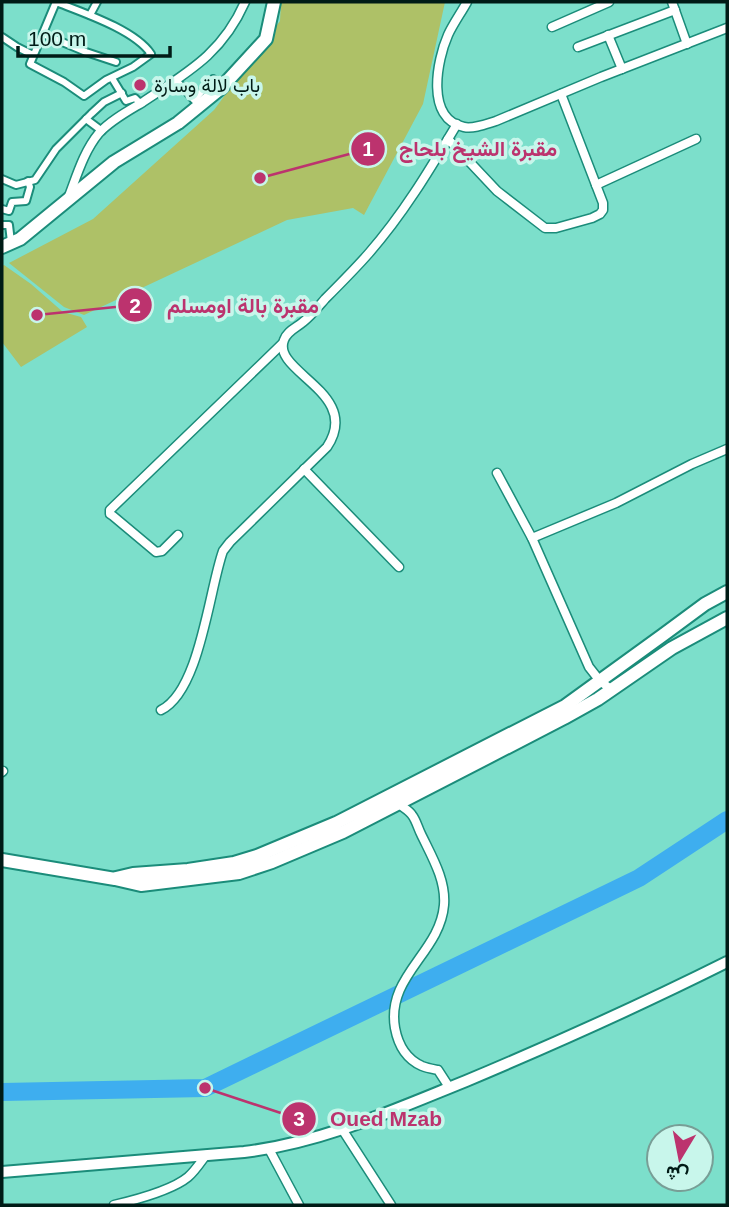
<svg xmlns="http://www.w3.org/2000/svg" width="729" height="1207" font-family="Helvetica,Vazirmatn,sans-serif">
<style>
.green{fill:#aec167}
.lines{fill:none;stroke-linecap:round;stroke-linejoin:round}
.river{stroke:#3eaeef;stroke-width:18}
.pedestrian-casing{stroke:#1b8c7a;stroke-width:10}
.minor-casing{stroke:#1b8c7a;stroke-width:11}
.tertiary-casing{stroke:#1b8c7a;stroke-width:14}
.secondary-casing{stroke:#1b8c7a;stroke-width:16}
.pedestrian{stroke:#fff;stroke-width:6}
.minor{stroke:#fff;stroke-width:8}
.tertiary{stroke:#fff;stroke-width:10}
.secondary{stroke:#fff;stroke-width:12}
.poi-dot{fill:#bc336e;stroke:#c8f6eb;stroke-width:2.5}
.labels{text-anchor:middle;stroke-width:7;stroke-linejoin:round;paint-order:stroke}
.poi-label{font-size:19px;fill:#001b16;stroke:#c8f6eb;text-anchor:start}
.leader{fill:none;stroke:#bc336e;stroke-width:2.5}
.callout-dot{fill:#bc336e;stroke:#c8f6eb;stroke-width:2.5}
.mark-label{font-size:21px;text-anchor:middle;font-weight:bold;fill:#fff}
.callout-label{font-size:21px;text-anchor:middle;font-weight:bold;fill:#bc336e;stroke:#c8f6eb;stroke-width:7;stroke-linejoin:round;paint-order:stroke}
</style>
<rect width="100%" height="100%" fill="#7cdfcb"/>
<!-- green -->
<g class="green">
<path d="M281,2H445L423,104L364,215L353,208L287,220L84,315L64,307L9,263L93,219L214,110L280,21Z"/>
<path d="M4,265L31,284L63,312L81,317L87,327L21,367L2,342V266Z"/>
</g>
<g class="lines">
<!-- river -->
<path class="river" d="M2,1092L205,1088L639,878L727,820"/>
<defs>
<g id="pedestrian">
<path d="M56,2C84,13 135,30 151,54L133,67L106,80L84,96L64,82L30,64Z"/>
<path d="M90,15L97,2"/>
<path d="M43,34L86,52L116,62"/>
<path d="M2,37L17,47L33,55"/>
<path d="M112,78L126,101L135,98L140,103"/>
<path d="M176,80L194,100L213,79"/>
<path d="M86,119L102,131"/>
<path d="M2,179L16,185L35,180L56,149L91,114L104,102L122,93"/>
<path d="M2,209L9,211L12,202L26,201L30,187L28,181"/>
<path d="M2,225H9L11,242"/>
</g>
<g id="minor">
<path d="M467,2C461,13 453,24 448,35C437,60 425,119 464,127C474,129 486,124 496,121L601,77L727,28"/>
<path d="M672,2L687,44"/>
<path d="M552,27L609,2"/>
<path d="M608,35L622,69"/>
<path d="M578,47L675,10"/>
<path d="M448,139L497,191L545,228H556L592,218L600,214L603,210V203L561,94"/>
<path d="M596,185L696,139"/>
<path d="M69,196C77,175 84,151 99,133C111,120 128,111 143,102C188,72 222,54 245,2"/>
<path d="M304,469L399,567"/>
<path d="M497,473L532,538L589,667L600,681L612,690"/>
<path d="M178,535L162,551L156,552L113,516L110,514V510L282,344"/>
<path d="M532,538L616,503L692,464L727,449"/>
<path d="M161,710C200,691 209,590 223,551L230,542L327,447C363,393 271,372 284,340C287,331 296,328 303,322C311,316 318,307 325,299C340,284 355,269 369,253C404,213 430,169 457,124"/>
<path d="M2,772L3,771"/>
<path d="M396,801C401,807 408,809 412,815C416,820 418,828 421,834C432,857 446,880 444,905C440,953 386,976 395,1028C398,1044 406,1059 422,1066C427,1068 433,1069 438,1070L449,1087"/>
<path d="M342,1129L391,1205"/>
<path d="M269,1149L299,1205"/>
<path d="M114,1205C135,1200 171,1191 188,1177C195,1171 200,1163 206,1155"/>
</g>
<path id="tertiary" d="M2,1172L244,1152C321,1143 394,1110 466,1081C554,1044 641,1005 727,962"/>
<g id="secondary">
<path d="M2,247L20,239L114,162L178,123L221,88L266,39L274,2"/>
<path d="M2,860L115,879L141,885L239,873L272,862L343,832L564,718L598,699L672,648L727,618"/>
<path d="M116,878L133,874L188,870L234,863L257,856L336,823L565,706L663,635L705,604L727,592"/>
</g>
</defs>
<!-- pedestrian casing -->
<use href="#pedestrian" class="pedestrian-casing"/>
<!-- minor casing -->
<use href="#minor" class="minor-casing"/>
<!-- tertiary casing -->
<use href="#tertiary" class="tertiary-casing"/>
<!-- secondary casing -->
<use href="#secondary" class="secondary-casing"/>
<!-- pedestrian -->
<use href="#pedestrian" class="pedestrian"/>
<!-- minor -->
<use href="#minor" class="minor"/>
<!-- tertiary -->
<use href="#tertiary" class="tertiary"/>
<!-- secondary -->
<use href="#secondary" class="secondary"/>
</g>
<!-- markers -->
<circle class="poi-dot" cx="140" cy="85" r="7"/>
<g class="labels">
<!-- poi labels -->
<g class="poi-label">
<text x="154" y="92">باب لالة وسارة</text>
</g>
</g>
<!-- callouts -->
<path class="leader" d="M260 178L368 149M37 315L135 305M205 1088L299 1119"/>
<g class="callout-dot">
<circle cx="260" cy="178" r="7"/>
<circle cx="37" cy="315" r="7"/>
<circle cx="205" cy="1088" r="7"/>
<circle cx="368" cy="149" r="18"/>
<circle cx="135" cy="305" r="18"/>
<circle cx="299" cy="1119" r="18"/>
</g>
<g class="mark-label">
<text x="368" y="156">1</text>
<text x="135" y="313">2</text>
<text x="299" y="1126">3</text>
</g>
<g class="callout-label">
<text x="478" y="156">مقبرة الشيخ بلحاج</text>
<text x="243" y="313">مقبرة بالة اومسلم</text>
<text x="386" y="1126">Oued Mzab</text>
</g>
<!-- border -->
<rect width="729" height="1207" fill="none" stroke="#001b16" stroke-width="7"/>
<!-- north arrow -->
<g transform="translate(680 1158) rotate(190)"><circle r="33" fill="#c8f6eb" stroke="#789e96" stroke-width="2"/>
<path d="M0-5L12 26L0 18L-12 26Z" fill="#bc336e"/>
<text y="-10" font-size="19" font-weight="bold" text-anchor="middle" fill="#001b16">ش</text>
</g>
<!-- scale -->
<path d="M18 46v10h152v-10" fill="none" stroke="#001b16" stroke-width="3.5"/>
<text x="28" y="46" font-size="21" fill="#001b16" stroke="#c8f6eb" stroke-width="5" paint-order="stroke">100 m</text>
</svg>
